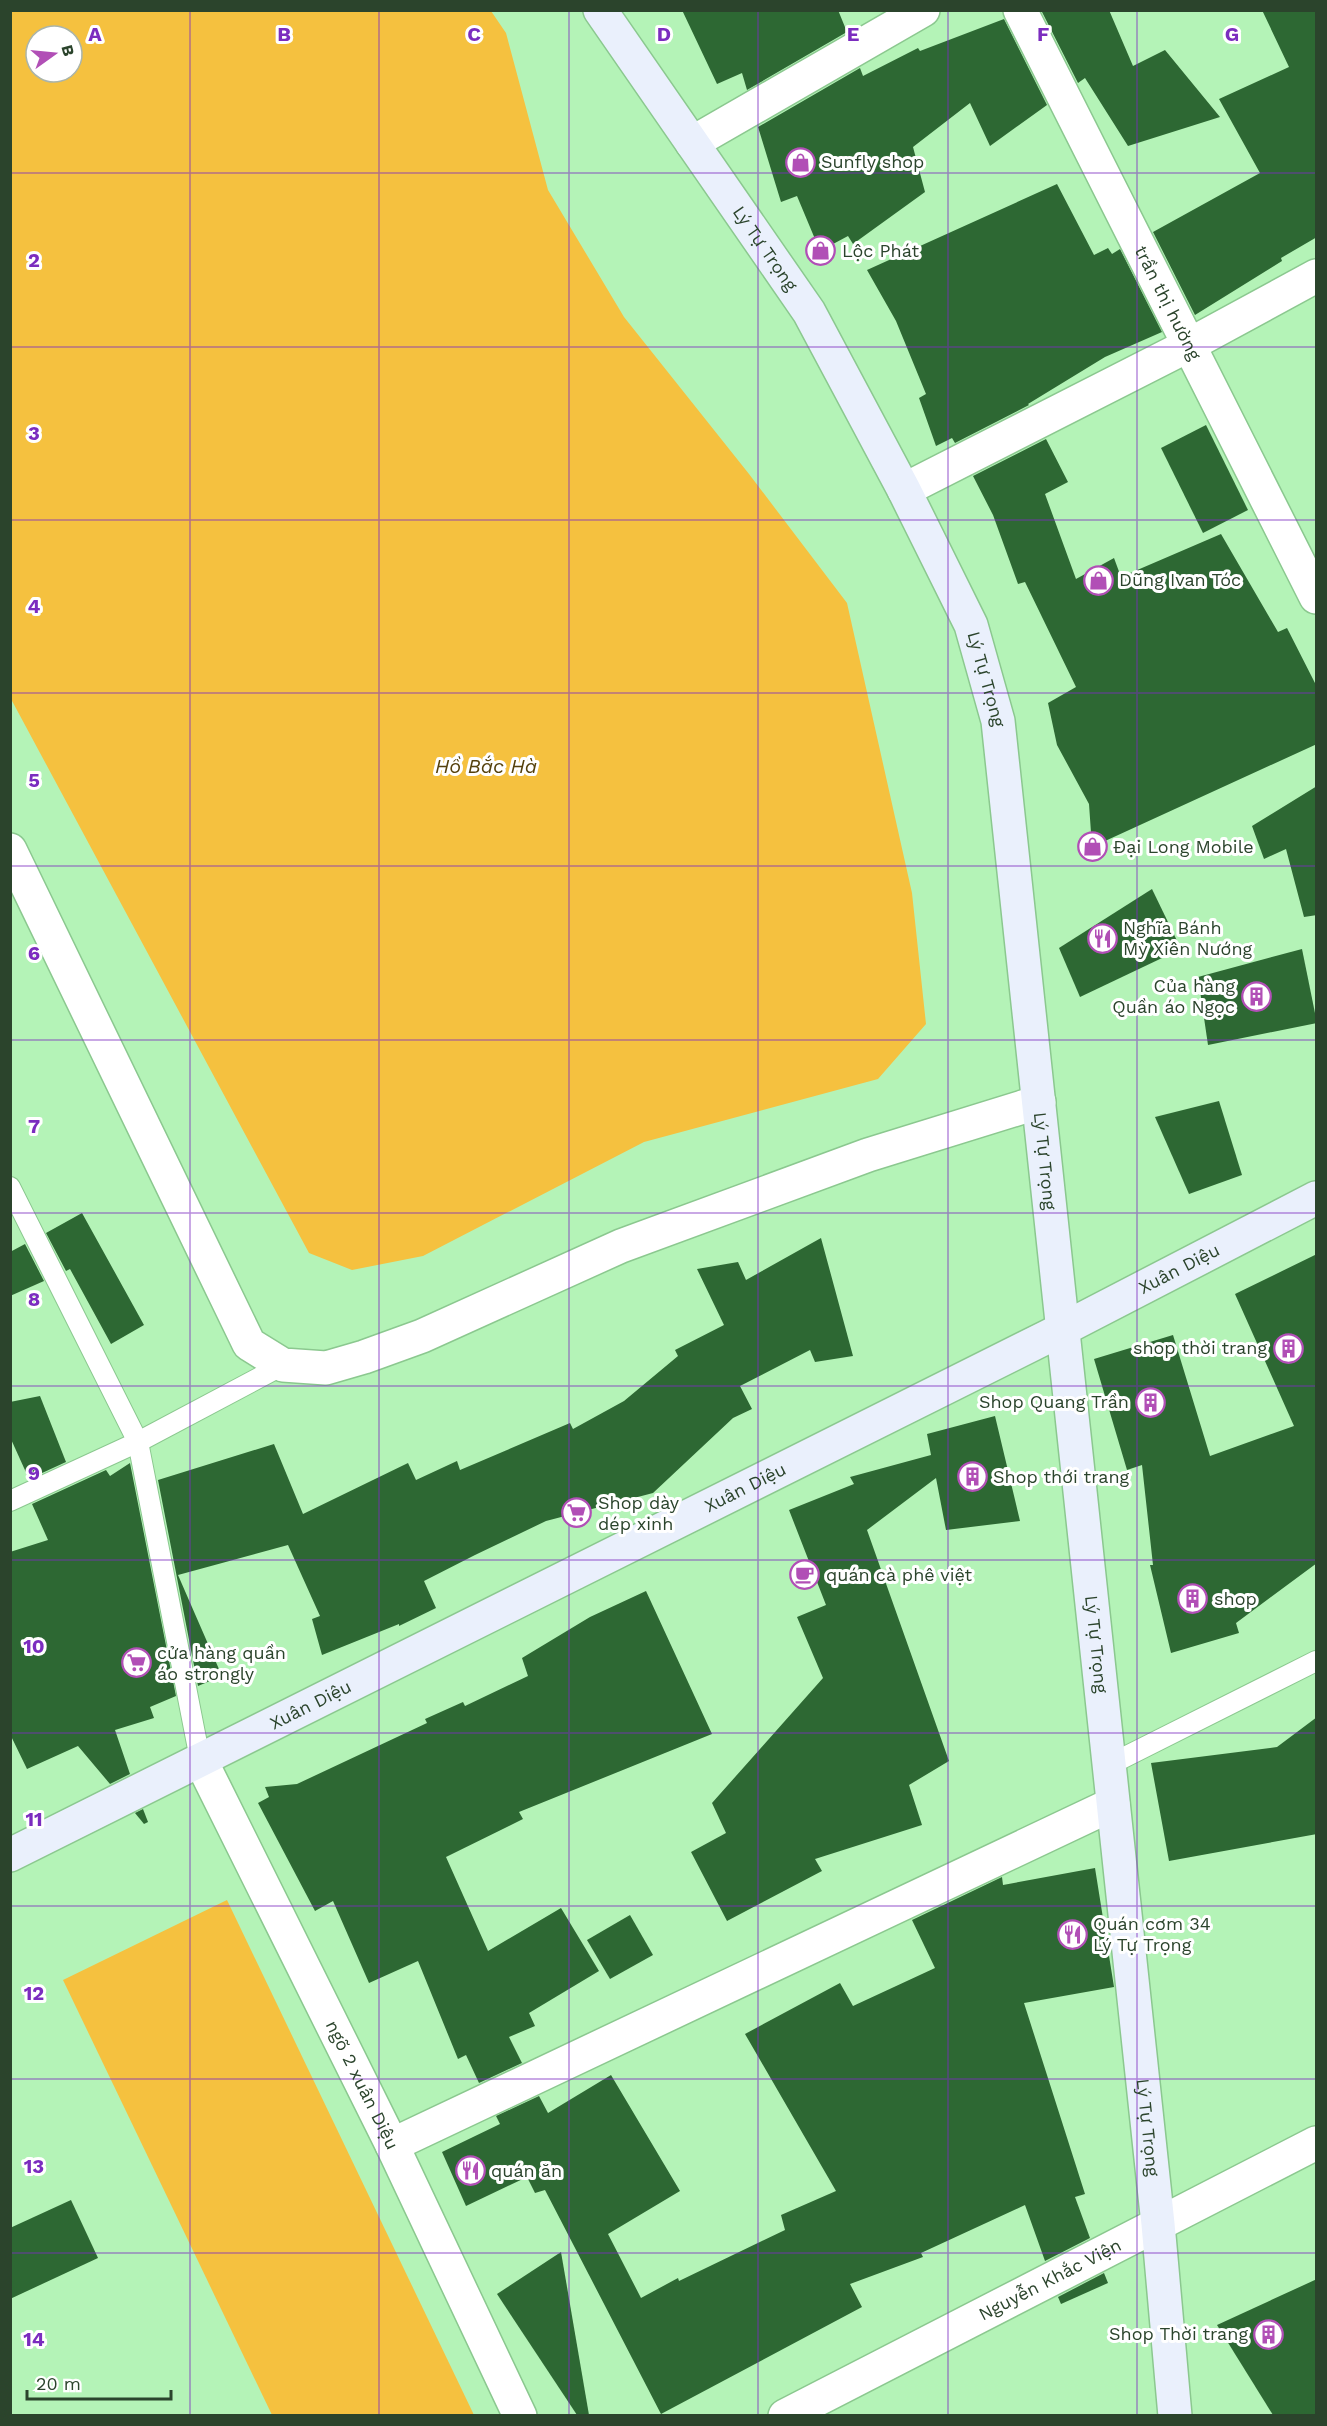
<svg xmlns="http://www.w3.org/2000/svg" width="1327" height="2426" font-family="'Work Sans',sans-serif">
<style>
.water{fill:#f5c13f;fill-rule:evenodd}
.building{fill:#2d6833}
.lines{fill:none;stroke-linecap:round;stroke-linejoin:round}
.lane-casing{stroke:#8bc88f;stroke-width:22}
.street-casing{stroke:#8bc88f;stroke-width:36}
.secondary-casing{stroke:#8bc88f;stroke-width:36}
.lane{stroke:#fff;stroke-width:20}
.street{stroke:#fff;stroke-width:33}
.secondary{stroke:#eaf0fc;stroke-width:33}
.grid{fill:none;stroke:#7b2cbf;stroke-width:1.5;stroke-opacity:0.55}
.labels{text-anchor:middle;stroke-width:6;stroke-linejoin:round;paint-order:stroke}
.poi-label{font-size:18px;fill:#2b442c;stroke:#fff;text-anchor:start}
.street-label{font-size:18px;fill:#2b442c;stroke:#fff}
.water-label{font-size:20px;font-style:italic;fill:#55410c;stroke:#fff}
.grid-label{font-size:20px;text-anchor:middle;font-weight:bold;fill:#7b2cbf;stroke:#fff;stroke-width:6;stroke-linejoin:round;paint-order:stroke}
</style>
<rect width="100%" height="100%" fill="#b4f3b7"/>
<!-- water -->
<g class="water">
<path d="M10,11H491L506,33L548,190L624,317L749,474L847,603L912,893L926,1024L878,1079L644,1142L423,1256L352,1270L309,1253L11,699ZM36,36H72V72H36Z"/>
<path d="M227,1900L474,2415H272L63,1980Z"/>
</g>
<!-- building -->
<g class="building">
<path d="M682,10H838L847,32L747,90L742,73L717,84Z"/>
<path d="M1041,10H1109L1133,66L1165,50L1220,117L1128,146L1085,78L1078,83Z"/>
<path d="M1262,10H1317V237L1281,258L1282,261L1195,315L1153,232L1260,173L1219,99L1289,67Z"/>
<path d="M1004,19L1047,105L990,146L970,103L913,147L925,192L853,244L848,236L820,251L797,196L781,202L758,127L860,68L863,76L918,48L920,51Z"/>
<path d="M1057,184L1094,255L1108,248L1112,254L1120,249L1162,332L1105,357L1028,404L1029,405L955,443L952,438L936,446L919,398L926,394L896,321L867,270Z"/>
<path d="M1206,425L1248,510L1203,533L1161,448Z"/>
<path d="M1046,439L1068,482L1045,494L1076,579L1114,558L1121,577L1221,534L1278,632L1287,628L1317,687V744L1092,847L1089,804L1057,745L1048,703L1076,687L1025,582L1018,584L993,515L973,476Z"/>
<path d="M1317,786V915L1304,917L1286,849L1264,859L1252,826Z"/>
<path d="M1152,889L1181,949L1080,997L1059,948Z"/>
<path d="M1302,949L1317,1023L1208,1045L1198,977Z"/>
<path d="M1219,1101L1242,1175L1189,1194L1155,1117Z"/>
<path d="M82,1213L144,1325L111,1344L70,1269L66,1271L46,1233Z"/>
<path d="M821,1238L853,1356L815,1362L810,1350L740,1386L752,1409L733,1418L653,1493L546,1521L475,1555L424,1581L436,1608L399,1626V1624L322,1655L312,1619L320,1616L288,1545L178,1575L222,1676L198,1686L158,1480L274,1444L303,1514L408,1463L416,1480L457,1461L460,1470L570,1423L573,1429L624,1401L678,1356L675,1350L724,1325L697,1269L738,1262L746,1280Z"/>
<path d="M25,1244L44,1281L10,1296V1252Z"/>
<path d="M1317,1254V1563L1236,1623L1239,1633L1171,1653L1150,1565H1153L1142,1465L1127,1470L1094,1359L1173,1335L1210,1456L1294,1426L1235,1294Z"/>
<path d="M40,1396L66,1462L29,1479L10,1437V1402Z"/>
<path d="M995,1416L1020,1521L946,1530L936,1478L867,1530L949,1761L909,1785L922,1825L815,1859L822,1871L727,1921L691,1852L726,1833L712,1803L823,1678L797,1617L826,1605L789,1510L854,1484L850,1477L931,1455L927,1434Z"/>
<path d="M130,1463L176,1696L150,1707L154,1718L115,1730L130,1774L110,1784L78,1746L27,1769L10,1734V1552L48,1540L32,1504L106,1470L110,1476Z"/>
<path d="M646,1591L712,1734L519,1812L523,1819L446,1857L488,1951L561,1908L599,1971L529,2013L535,2026L509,2037L522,2063L479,2083L466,2055L458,2059L418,1961L369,1983L333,1901L315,1911L258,1803L269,1797L265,1787L297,1784L427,1723L425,1719L463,1702L465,1706L528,1676L522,1658L590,1617Z"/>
<path d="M1317,1717V1834L1169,1861L1151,1763L1277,1747Z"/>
<path d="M143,1809L148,1822L144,1824L135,1813Z"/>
<path d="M1095,1868L1114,1987L1024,2003L1085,2194L1075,2197L1090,2238L1045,2261L1025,2205L921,2253L923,2257L850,2284L862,2307L661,2414L545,2190L535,2193L527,2177L466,2206L442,2152L500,2124L496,2116L539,2096L548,2113L611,2075L680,2191L608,2234L641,2298L678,2278L679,2281L785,2230L781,2215L836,2191L745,2034L840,1983L853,2006L935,1968L912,1920L1002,1877L1003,1885Z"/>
<path d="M630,1915L653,1955L610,1979L587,1940Z"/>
<path d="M71,2200L98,2258L10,2299V2228Z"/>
<path d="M561,2252L589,2415H577L497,2294Z"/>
<path d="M1104,2273L1108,2283L1061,2304L1058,2297Z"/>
<path d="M1317,2279V2415H1273L1217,2325Z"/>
</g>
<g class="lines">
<defs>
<g id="lane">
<path d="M10,1187L138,1442L200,1759"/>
<path d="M10,1501L138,1442L283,1365"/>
<path d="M1109,1765L1316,1661"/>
</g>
<g id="street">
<path id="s1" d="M1020,10L1316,597"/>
<path d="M692,143L923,10"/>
<path d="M904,490L1189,345L1316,276"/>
<path d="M10,850L249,1344L283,1365L326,1368L364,1357L422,1336L621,1246L868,1155L1039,1102"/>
<path id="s2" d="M200,1759L392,2145L520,2416"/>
<path d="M392,2145L1113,1804"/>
<path id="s3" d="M785,2416L1316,2143"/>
</g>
<g id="secondary">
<path id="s4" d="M600,10L809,312L904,490L971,625L998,721L1158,2224L1175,2416"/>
<path id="s5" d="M10,1855L1063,1329L1316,1198"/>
</g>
</defs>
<!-- lane casing -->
<use href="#lane" class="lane-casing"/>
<!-- street casing -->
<use href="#street" class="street-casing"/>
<!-- secondary casing -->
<use href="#secondary" class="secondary-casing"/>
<!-- lane -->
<use href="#lane" class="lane"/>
<!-- street -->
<use href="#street" class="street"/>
<!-- secondary -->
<use href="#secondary" class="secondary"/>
</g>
<!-- grid -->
<path class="grid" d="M190,10V2416M379,10V2416M569,10V2416M758,10V2416M948,10V2416M1137,10V2416M10,173H1316M10,347H1316M10,520H1316M10,693H1316M10,866H1316M10,1040H1316M10,1213H1316M10,1386H1316M10,1560H1316M10,1733H1316M10,1906H1316M10,2079H1316M10,2253H1316"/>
<!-- icons -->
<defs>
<symbol id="shop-ring" viewBox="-11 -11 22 22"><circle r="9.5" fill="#fff" stroke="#b14fb6" stroke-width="1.5"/><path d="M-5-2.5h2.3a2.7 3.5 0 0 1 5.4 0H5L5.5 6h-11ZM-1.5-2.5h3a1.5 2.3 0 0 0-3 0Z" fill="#b14fb6"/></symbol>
<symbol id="restaurant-ring" viewBox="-11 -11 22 22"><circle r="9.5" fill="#fff" stroke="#b14fb6" stroke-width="1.5"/><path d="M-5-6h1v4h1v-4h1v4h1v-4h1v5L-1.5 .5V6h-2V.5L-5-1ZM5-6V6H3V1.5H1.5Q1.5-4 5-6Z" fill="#b14fb6"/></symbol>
<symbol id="building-ring" viewBox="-11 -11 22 22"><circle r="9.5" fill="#fff" stroke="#b14fb6" stroke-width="1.5"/><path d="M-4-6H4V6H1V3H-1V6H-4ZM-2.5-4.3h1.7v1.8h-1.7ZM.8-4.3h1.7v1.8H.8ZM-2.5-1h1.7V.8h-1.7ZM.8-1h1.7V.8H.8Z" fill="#b14fb6"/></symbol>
<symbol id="supermarket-ring" viewBox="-11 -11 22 22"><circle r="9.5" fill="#fff" stroke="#b14fb6" stroke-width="1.5"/><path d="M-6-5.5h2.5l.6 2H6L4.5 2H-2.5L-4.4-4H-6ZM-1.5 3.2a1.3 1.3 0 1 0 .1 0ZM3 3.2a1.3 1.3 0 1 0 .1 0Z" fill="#b14fb6"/></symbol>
<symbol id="cafe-ring" viewBox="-11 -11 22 22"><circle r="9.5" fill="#fff" stroke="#b14fb6" stroke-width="1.5"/><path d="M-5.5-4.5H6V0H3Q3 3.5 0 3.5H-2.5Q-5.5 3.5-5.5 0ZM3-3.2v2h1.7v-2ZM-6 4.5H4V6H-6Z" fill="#b14fb6"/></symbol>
</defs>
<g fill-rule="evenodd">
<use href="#shop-ring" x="784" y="146" width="33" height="33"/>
<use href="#shop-ring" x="804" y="234" width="33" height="33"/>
<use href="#shop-ring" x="1082" y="564" width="33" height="33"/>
<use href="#shop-ring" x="1076" y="830" width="33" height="33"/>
<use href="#restaurant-ring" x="1086" y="922" width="33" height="33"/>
<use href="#building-ring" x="1240" y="980" width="33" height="33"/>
<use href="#building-ring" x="1272" y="1332" width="33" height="33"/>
<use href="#building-ring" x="1134" y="1386" width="33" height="33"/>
<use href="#building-ring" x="956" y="1460" width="33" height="33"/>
<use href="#supermarket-ring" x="560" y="1496" width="33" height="33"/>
<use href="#cafe-ring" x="788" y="1558" width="33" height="33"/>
<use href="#building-ring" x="1176" y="1582" width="33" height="33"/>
<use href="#supermarket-ring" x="120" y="1646" width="33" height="33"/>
<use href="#restaurant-ring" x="1056" y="1918" width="33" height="33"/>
<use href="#restaurant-ring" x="454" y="2154" width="33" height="33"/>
<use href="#building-ring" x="1252" y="2318" width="33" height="33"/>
</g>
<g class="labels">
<!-- poi labels -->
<g class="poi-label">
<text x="821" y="168">Sunfly shop</text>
<text x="842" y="257">Lộc Phát</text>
<text x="1119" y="586">Dũng Ivan Tóc</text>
<text x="1113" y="853">Đại Long Mobile</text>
<text x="1123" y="934">Nghĩa Bánh<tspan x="1123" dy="21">Mỳ Xiên Nướng</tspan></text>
<text x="1235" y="992" text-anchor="end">Của hàng<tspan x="1235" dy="21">Quần áo Ngọc</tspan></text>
<text x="1267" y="1354" text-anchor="end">shop thời trang</text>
<text x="1129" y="1408" text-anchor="end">Shop Quang Trần</text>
<text x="993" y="1483">Shop thới trang</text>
<text x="598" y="1509">Shop dày<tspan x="598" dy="21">dép xinh</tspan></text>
<text x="826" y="1581">quán cà phê việt</text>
<text x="1214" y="1605">shop</text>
<text x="157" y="1659">cửa hàng quần<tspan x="157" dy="21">áo strongly</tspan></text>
<text x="1093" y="1930">Quán cơm 34<tspan x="1093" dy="21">Lý Tự Trọng</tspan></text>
<text x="491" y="2177">quán ăn</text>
<text x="1248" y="2340" text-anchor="end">Shop Thời trang</text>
</g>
<!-- street labels -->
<g class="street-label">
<text dy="6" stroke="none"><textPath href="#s4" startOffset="290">Lý Tự Trọng</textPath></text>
<text dy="6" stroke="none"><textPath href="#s1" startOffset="328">trần thị hường</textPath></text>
<text dy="6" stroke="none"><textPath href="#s4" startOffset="776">Lý Tự Trọng</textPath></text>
<text dy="6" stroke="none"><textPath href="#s4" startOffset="1262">Lý Tự Trọng</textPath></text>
<text dy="6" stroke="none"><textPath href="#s5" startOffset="1308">Xuân Diệu</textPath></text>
<text dy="6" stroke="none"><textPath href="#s5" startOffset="822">Xuân Diệu</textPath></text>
<text dy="6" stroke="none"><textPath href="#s4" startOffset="1748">Lý Tự Trọng</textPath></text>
<text dy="6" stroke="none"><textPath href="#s5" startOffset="336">Xuân Diệu</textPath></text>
<text dy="6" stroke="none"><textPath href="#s2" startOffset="364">ngõ 2 xuân Diệu</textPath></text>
<text dy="6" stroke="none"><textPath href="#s4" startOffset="2234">Lý Tự Trọng</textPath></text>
<text dy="6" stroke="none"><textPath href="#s3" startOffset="298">Nguyễn Khắc Viện</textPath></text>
</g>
<!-- water labels -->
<g class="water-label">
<text x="486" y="773">Hồ Bắc Hà</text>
</g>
</g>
<g class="grid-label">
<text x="95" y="41">A</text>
<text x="284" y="41">B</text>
<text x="474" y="41">C</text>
<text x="664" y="41">D</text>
<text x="853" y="41">E</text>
<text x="1043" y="41">F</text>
<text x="1232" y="41">G</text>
<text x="34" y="267">2</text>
<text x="34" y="440">3</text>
<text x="34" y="613">4</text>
<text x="34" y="787">5</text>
<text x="34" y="960">6</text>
<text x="34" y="1133">7</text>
<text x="34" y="1306">8</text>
<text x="34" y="1480">9</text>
<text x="34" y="1653">10</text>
<text x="34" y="1826">11</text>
<text x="34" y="2000">12</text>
<text x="34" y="2173">13</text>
<text x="34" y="2346">14</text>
</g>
<!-- border -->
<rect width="1327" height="2426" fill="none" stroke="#2b442c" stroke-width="24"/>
<!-- north arrow -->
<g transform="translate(54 54) rotate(75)"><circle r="28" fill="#ffffff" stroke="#aab4ab" stroke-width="1.5"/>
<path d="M0-4.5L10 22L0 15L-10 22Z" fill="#b14fb6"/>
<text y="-9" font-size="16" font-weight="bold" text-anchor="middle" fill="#2b442c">B</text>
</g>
<!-- scale -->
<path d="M27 2390v9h144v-9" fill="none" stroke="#2b442c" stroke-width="3"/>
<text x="36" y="2390" font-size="18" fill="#2b442c" stroke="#ffffff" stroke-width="4.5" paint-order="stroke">20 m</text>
</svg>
